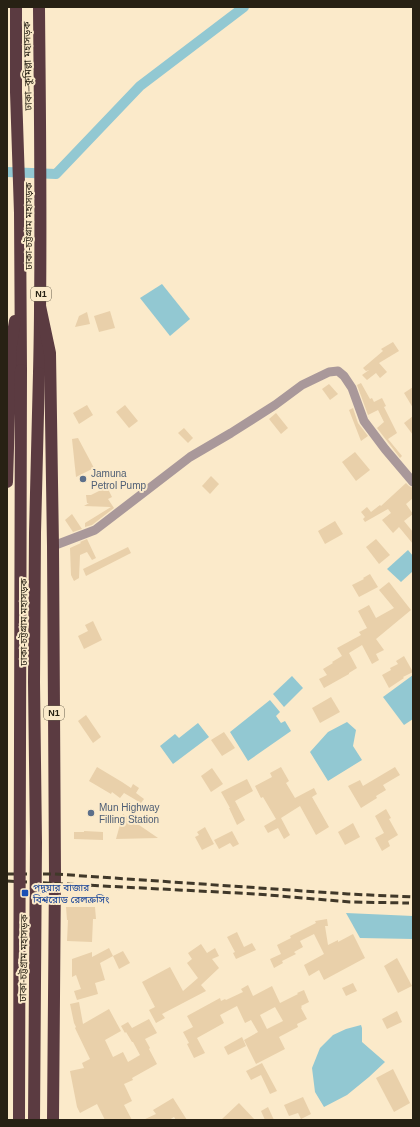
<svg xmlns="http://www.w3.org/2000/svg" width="420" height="1127" font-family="Arial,'Noto Sans Bengali',sans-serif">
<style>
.water{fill:#92c8d2}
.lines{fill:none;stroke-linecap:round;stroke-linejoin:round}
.canal{stroke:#92c8d2;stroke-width:10}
.building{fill:#e9d0aa;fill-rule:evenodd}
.minor{stroke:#a9989a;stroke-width:9}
.highway{stroke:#5b3b41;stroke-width:12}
.rail{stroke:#403829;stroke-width:3;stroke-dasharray:8 4;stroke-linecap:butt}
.highway-bridge{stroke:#5b3b41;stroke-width:12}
.service-dot{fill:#5c6f8a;stroke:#fbeaca;stroke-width:1.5}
.transit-dot{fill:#1a4fb4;stroke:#fbeaca;stroke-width:1.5}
.labels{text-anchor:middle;stroke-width:4;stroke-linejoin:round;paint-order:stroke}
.shield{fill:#fbeaca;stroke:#675d4b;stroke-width:1}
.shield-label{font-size:9px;font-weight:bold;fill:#272114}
.street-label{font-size:10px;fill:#272114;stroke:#fbeaca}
.service-label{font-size:10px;fill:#4e5e75;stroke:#fbeaca;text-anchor:start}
.transit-label{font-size:10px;fill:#164399;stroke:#fbeaca;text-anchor:start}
</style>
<rect width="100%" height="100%" fill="#fbeaca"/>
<!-- water -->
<g class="water">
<path d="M162,284L190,319L170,336L140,298Z"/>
<path d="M408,550L413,556V571L401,582L387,569Z"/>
<path d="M413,675V719L404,725L383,697Z"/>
<path d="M292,676L303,688L284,707L273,694Z"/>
<path d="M270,700L280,712L276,716L281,723L285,721L291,731L248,761L230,732Z"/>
<path d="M347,722L356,730L353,746L362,760L328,781L310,752L328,732Z"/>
<path d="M198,723L209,737L173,764L160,746L175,734L179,738Z"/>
<path d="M346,913L413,916V939L360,938Z"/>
<path d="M361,1025L362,1028V1042L385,1062L369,1077L347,1095L324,1107L315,1092L312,1068L320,1048L333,1035L346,1029Z"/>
</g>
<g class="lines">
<!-- canal -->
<path class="canal" d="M7,172L56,174L140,86L244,7"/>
</g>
<!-- building -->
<g class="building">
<path d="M110,311L115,328L99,332L94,316Z"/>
<path d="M87,312L90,324L75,327L79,316Z"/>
<path d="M393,342L399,351L379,363L387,372L380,378L376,373L367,380L362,375L369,370L366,371L363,368L383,351L381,349Z"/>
<path d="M361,383L370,399L372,398L374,402L382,398L386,406L384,407L397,433L388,439L402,456L400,458L377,428L384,422L378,410L368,415L357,385Z"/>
<path d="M329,384L338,394L330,400L322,389Z"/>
<path d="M413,387V408L404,393Z"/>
<path d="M87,405L93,415L79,424L73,413Z"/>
<path d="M125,405L138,421L129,428L116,412Z"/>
<path d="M353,408L358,423L368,436L361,441L349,410Z"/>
<path d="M276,413L288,428L281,434L269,419Z"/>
<path d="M413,416V435L404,423Z"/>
<path d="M184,428L193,438L188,443L178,433Z"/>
<path d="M78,438L94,468L76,477L72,439Z"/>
<path d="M355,452L370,470L356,481L342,462Z"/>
<path d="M211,476L219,484L210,494L202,486Z"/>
<path d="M406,483L409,486L413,488V498L406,504L413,514L404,521L413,532V544L399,527L393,533L382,520L391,513L388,509L365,522L363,519L365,517L361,512L367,507L371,512L380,505L381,506Z"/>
<path d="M107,487L112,497L108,499L114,508L92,525L85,527V523L111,507L84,506L89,503H87L86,495H91Z"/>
<path d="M72,514L82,529L73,532L65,520Z"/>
<path d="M335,521L343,534L325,544L318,531Z"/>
<path d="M87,539L96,558L92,560L87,552L80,555L79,578L74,581L71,575L70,548L81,543L80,542Z"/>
<path d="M376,539L390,555L379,564L366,547Z"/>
<path d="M128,547L131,553L86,576L83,569Z"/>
<path d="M370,574L378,587L359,597L352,585L364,579L363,578Z"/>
<path d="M389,582L411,610L376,639L384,650L376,654L379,660L372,664L362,645L349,653L357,668L349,673V674L324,688L319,679L327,675L323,669L333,663L332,662L342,656L337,648L361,635L359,632L367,628L358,611L369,605L376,618L394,608L379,590Z"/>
<path d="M93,621L102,640L84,649L78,636L88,631L85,625Z"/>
<path d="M404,656L413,672L403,677L404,678L389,688L382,675L391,670L390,668L398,664L396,661Z"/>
<path d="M331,697L340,712L320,723L312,708Z"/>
<path d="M86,715L101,737L93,743L78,721Z"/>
<path d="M224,732L235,748L222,756L211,740Z"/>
<path d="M97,767L122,782L131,788L133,784L139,788L136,793L144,799L141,803L124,793L120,798L112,792L111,794L89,781Z"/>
<path d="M281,767L289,781L286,783L295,798L314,788L317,794L312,797L329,827L316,835L300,806L281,818L290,835L284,839L278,828L268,833L264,826L276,819L263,797L261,798L255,786L272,777L270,773Z"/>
<path d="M395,767L400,775L383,785L386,790L376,796L377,798L361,808L348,786L360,780L363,786Z"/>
<path d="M212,768L223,784L211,792L201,776Z"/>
<path d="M247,779L253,791L235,801L245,820L237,825L229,808H230L221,792Z"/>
<path d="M386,809L391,818L389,819L398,835L388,841L390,846L382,851L375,838L384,833L375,816Z"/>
<path d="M123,814L158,838L116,839Z"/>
<path d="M353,823L360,837L345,845L338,832Z"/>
<path d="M205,827L214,844L202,850L195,837L199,835L197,832Z"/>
<path d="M84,831L103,832V840L74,839V832H84Z"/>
<path d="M232,831L239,844L233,847L230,843L219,849L214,840Z"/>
<path d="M66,907H95L96,919H93L92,942L67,941L68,920H67Z"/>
<path d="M327,919L328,926H325L328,945L338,940V942L353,934L365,958L324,980L319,970L309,976L304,965L324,954L314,934L300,941L303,947L294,952L296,954L282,961L283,963L274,968L270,959L281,954L277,945L291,938L290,936L316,923L315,921Z"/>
<path d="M237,932L244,947L252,943L256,950L236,959L233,953L235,952L227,937Z"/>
<path d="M201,944L207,953L215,948L219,956L212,959L219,968L201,985L206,991L162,1014L165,1018L156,1023L149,1010L155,1007L142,982L170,967L183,991L198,978L187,963L192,959L188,953Z"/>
<path d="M109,948L113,956L100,963L105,980L95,983L98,994L77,1000L74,991L81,989L76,975L72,977V959L92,952V957Z"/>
<path d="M123,951L130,963L119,969L113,956Z"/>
<path d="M397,958L412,986L398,993L384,966Z"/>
<path d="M353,983L357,991L346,996L342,988Z"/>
<path d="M248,985L253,996L272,986L280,1003L298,994L297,993L304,990L309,1002L301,1006L302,1007L301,1008L307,1019L297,1024L298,1027L279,1037L285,1049L256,1064L244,1040L258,1032L251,1020L245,1023L237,1006L220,1015L224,1023L197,1038L205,1053L194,1058L187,1044L189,1043L183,1032L193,1027L187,1016L220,998L221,1001L225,999L226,1000L243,992L241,989ZM275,1007L283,1021L267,1029L260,1015Z"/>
<path d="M79,1002L83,1024L109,1009L121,1031L105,1040L113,1057L123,1052L128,1062L140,1055L133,1042H132L126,1032L125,1033L121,1026L128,1022L132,1028L149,1019L157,1033L145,1039L150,1048L149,1049L157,1064L132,1078L133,1080L124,1084L132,1101L124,1105L132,1120H105L97,1104L80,1113L77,1107L70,1071L84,1068L82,1063L90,1059L75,1028L76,1027L74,1023L70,1004Z"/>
<path d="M397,1011L402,1022L387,1029L382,1019Z"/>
<path d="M242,1037L246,1046L228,1055L224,1047Z"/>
<path d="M262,1063L277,1091L270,1094L261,1075L251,1080L246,1071Z"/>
<path d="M393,1069L410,1103L394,1112L376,1078Z"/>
<path d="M303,1097L311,1114L301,1119L298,1113L289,1116L284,1105Z"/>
<path d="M173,1098L187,1120H176L174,1117L169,1120H143L156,1114L153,1110Z"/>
<path d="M239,1103L255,1120H221Z"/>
<path d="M268,1107L274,1120H265L261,1111Z"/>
</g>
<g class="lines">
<!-- minor -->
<path class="minor" d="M53,546L95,530L190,457L231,433L275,405L302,385L329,372L338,371L344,376L352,388L364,421L385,449L413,482"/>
<!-- highway -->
<g class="highway">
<path d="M16,7V92L20,213L21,370"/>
<path d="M39,7C40,129 42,251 39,373"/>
<path d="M40,306L50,353L53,546L55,874L53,1120"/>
<path d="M7,482L11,345L15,321"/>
</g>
<!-- rail -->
<g class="rail">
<path d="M7,874H55L348,894L413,897"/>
<path d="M7,881L257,894L350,902L409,903"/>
</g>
<!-- highway-bridge -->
<g class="highway-bridge">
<path d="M19,1120L21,370"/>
<path d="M34,1120L36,842L34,682L35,533L39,373"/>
</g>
</g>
<!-- markers -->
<g class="service-dot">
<circle cx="83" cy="479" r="4"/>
<circle cx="91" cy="813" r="4"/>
</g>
<rect class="transit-dot" x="21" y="889" width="8" height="8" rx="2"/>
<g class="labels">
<!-- shield labels -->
<g class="shield">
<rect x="31" y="287" width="20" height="14" rx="3"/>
<rect x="44" y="706" width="20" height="14" rx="3"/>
</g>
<g class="shield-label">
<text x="41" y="297">N1</text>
<text x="54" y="716">N1</text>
</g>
<!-- street labels -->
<g class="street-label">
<text transform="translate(27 66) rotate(-91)" y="4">ঢাকা–কুমিল্লা মহাসড়ক</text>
<text transform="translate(28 226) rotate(-90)" y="4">ঢাকা-চট্টগ্রাম মহাসড়ক</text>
<text transform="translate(23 622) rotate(-90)" y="4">ঢাকা-চট্টগ্রাম মহাসড়ক</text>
<text transform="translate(23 958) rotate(-89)" y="4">ঢাকা-চট্টগ্রাম মহাসড়ক</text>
</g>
<!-- service labels -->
<g class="service-label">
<text x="91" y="477">Jamuna<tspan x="91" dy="12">Petrol Pump</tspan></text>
<text x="99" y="811">Mun Highway<tspan x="99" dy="12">Filling Station</tspan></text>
</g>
<!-- transit labels -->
<g class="transit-label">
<text x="33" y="891">পদুয়ার বাজার<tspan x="33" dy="12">বিশ্বরোড রেলক্রসিং</tspan></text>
</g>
</g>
<!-- border -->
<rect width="420" height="1127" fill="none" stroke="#272114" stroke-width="16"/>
</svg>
